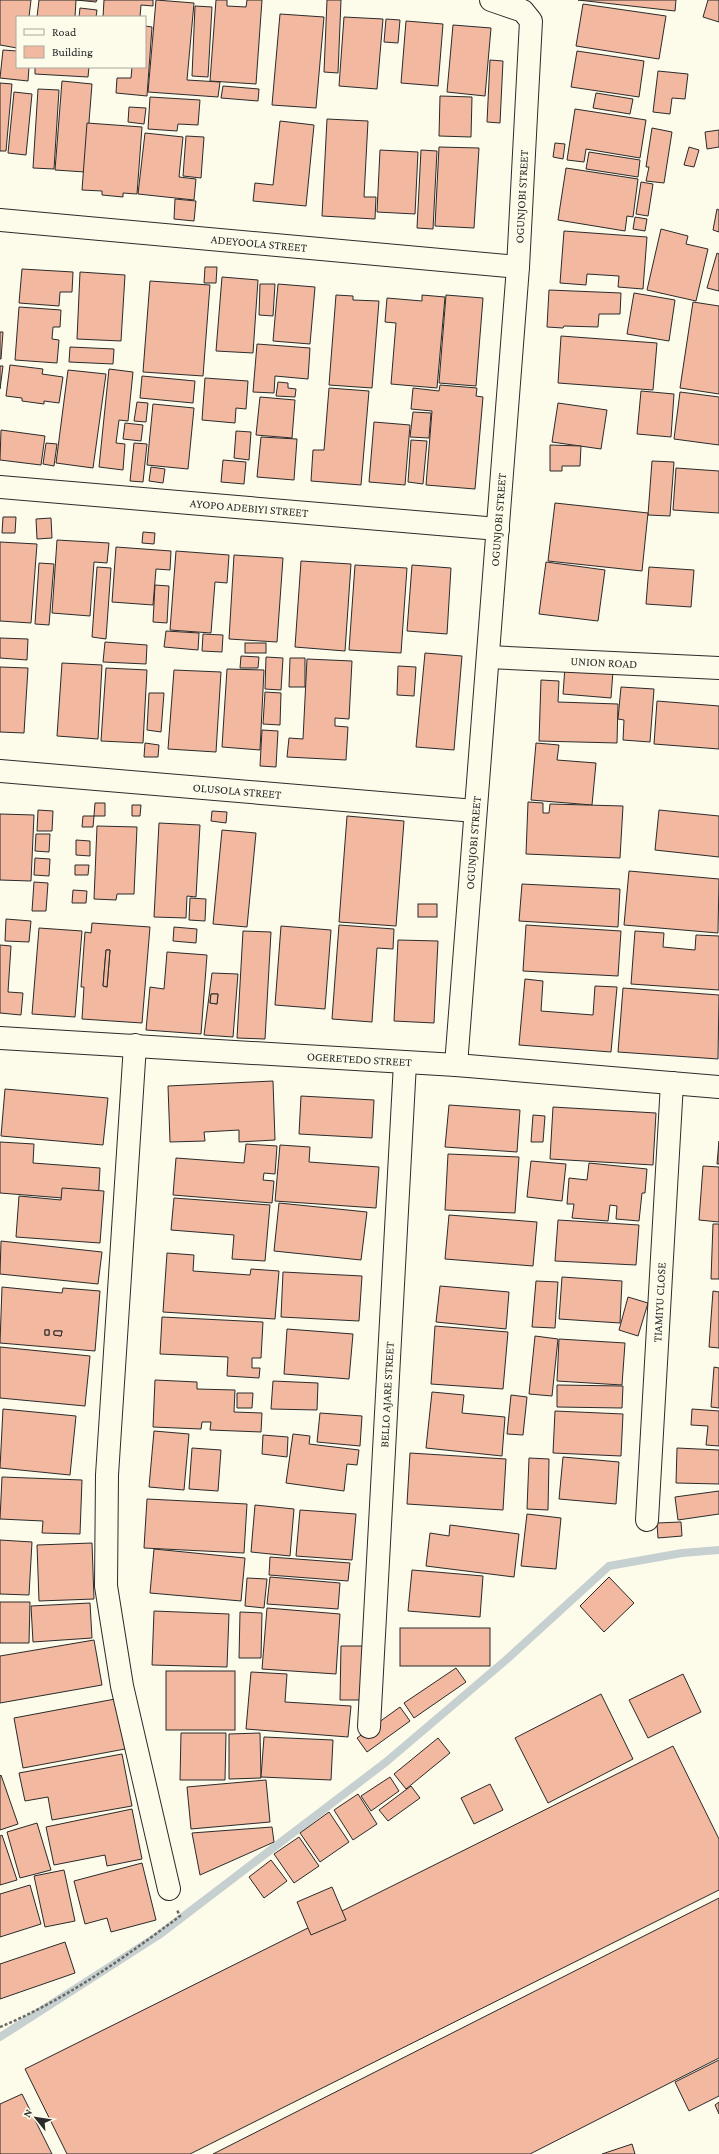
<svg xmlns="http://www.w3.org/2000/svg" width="719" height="2154" font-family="'Crimson Pro',serif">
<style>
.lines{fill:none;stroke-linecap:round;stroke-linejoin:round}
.stream{stroke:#c7d0d0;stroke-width:8}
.building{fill:#f2b8a0;stroke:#2b2b2b;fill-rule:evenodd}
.minor-casing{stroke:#2b2b2b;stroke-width:24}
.path{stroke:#6a6964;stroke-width:2.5;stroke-dasharray:3 2;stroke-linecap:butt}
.minor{stroke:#fdfbea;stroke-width:22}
.labels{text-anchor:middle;stroke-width:3;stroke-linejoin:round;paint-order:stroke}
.street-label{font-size:12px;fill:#2b2b2b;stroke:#fdfbea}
</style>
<rect width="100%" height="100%" fill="#fdfbea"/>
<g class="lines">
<!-- stream -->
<path class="stream" d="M0,2037L159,1935L386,1762L506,1660L609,1566L682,1553L719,1550"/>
</g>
<!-- building -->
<g class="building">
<path d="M0,0H31L29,17H17V48L0,45Z"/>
<path d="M39,0H97L96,2L76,0L75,17H37Z"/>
<path d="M104,0H153V6L141,5L140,17H103Z"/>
<path d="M156,0L194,3L187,80L220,82L218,97L148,92Z"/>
<path d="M216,0H227V6L246,7L247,0H262L256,84L210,81Z"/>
<path d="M327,0H341L338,73L324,72Z"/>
<path d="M578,0H676L675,11Z"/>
<path d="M708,0H719V22L703,17Z"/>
<path d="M583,4L666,16L659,59L576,46Z"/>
<path d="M195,6L212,7L208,77L192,76Z"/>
<path d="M80,8L97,10L96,17H79Z"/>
<path d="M280,14L324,17L316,108L272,105Z"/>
<path d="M344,17L383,19L377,89L339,86Z"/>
<path d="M386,19L400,20L398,43L384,42Z"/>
<path d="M406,21L443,24L438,86L401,83Z"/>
<path d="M453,25L491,28L485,96L447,92Z"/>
<path d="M145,26L152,27L147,96L116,93L117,78H131L132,67H145Z"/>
<path d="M3,50L17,51V67H29L28,81L0,78Z"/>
<path d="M577,51L644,61L639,97L571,87Z"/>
<path d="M490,60L503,61L500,123L487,122Z"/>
<path d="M35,67H89L88,77L35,74Z"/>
<path d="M658,71L688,74L685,99L672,98L670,114L653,112Z"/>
<path d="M62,81L92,84L85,172L55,170Z"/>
<path d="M0,83L12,84L6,151H0Z"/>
<path d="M223,86L259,89L258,101L221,98Z"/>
<path d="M38,89L59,90L54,169L33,168Z"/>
<path d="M14,92L32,94L26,155L8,153Z"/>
<path d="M596,93L633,99L630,114L593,108Z"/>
<path d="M440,96L472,97L471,137L439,136Z"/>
<path d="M150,97L200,100L198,125L178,124L177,131L148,129Z"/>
<path d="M129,107L146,108L144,124L128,122Z"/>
<path d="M575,109L646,120L640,158L586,149L584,162L567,160Z"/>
<path d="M327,119L368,121L364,197H376L375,219L322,216Z"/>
<path d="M280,121L314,125L306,206L253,201L255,183L273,185Z"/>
<path d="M87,123L142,127L137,194L123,193V197L102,195V191L82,190Z"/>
<path d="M652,128L672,132L664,183L646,181L649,167H646Z"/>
<path d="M719,130V147L707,149L705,132Z"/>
<path d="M145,133L183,137L179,177L196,179L194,200L138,194Z"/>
<path d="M186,136L204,137L201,178L183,176Z"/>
<path d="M555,143L565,144L563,159L553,157Z"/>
<path d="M439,147L479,148L474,228L435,226Z"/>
<path d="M689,147L699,150L694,167L684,165Z"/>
<path d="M380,150L418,152L415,214L377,212Z"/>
<path d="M421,150L437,151L433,229L417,228Z"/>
<path d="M589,152L640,160L638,177L586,169Z"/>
<path d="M566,168L638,179L633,217L627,216L625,231L558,220Z"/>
<path d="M641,182L653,184L648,216L636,214Z"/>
<path d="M175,199L196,201L194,221L174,219Z"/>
<path d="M717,209L719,210V232L713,230Z"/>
<path d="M635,217L647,219L645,231L633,229Z"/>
<path d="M661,229L688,236L686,244L708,249L696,301L647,290Z"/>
<path d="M564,231L647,237L643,289L618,287L619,276L587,274L586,285L560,283Z"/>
<path d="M717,253L719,254V291L707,288Z"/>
<path d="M205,267H217L216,283H204Z"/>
<path d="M22,269L73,272L72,292H60L59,306L19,303Z"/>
<path d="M80,272L125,275L121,341L77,339Z"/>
<path d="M222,277L258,280L253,353L216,351Z"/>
<path d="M150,281L210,285L203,376L143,372Z"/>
<path d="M260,284H275L273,316L259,315Z"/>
<path d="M278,284L315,287L310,344L273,341Z"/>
<path d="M549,290L621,293L620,314H599L598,327L564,326L563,328L547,327Z"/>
<path d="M634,293L675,300L669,341L627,334Z"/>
<path d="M336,295L353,296V300L379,301L372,388L329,385Z"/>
<path d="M422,295L445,297L437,388L391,384L396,323L385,322L387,298L422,301Z"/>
<path d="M446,295L483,298L476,386L439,383Z"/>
<path d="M693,302L719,306V394L680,388Z"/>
<path d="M19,307L61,310L60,327H53L52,339L59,340L57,363L15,360Z"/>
<path d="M0,332H3L1,359H0Z"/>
<path d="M561,336L657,343L653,390L558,383Z"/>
<path d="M257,344L310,348L308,379L275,376L274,393L253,392Z"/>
<path d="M70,347L114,349L113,364L69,362Z"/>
<path d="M10,365L43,369L42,374L63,377L59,403L44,401V404L22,401V398L6,396Z"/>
<path d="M0,366H3L0,389Z"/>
<path d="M109,369L133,372L128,421L119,420L116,443L125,444L123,470L99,467Z"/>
<path d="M68,370L106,374L93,468L56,463Z"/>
<path d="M142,376L195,381L193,403L140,398Z"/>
<path d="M205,378L248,381L246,409L236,408L235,423L202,420Z"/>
<path d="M278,382L288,383V388L296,389L295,397L276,396Z"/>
<path d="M440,385L477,388L476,396L483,397L475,489L426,485L432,411L411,409L413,388L439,391Z"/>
<path d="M329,388L369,391L361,485L311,481L313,450H324Z"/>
<path d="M641,391L674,394L671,437L637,434Z"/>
<path d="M680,392L719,397V445L674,439Z"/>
<path d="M260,397L295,400L292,438L256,435Z"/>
<path d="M137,402L148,403L146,422L134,421Z"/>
<path d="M558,403L607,410L601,449L552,442Z"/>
<path d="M153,404L194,408L188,469L147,465Z"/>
<path d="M413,412L431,413L429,438L410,437Z"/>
<path d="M374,422L410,425L405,485L369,482Z"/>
<path d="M125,423L143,425L141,441L123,439Z"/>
<path d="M1,430L45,436L41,465L0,460Z"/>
<path d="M236,431L251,432L249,460L234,458Z"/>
<path d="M261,437L297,439L294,480L257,477Z"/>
<path d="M411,440L427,441L423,484L408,482Z"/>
<path d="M46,443L57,444L54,466L43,464Z"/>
<path d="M134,443L147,444L143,482L130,481Z"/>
<path d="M550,445L581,446L580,466H562V471H550Z"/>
<path d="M223,460L246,462L244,484L221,482Z"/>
<path d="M652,461L674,462L670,516L648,515Z"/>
<path d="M151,467L165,469L163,483L149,481Z"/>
<path d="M676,468L719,471V513L673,510Z"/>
<path d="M555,503L648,513L642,571L548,561Z"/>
<path d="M3,517H16L15,533H2Z"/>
<path d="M51,518L52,538L37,539L36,519Z"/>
<path d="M143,532L155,533L154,544L142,543Z"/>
<path d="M57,540L109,543L107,563L94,562L90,616L52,613Z"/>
<path d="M0,542L37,544L31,623L0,621Z"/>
<path d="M116,547L171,551L170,570L156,569L153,605L112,602Z"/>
<path d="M176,551L229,555L227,583L215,582L211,633L170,630Z"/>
<path d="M234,555L283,558L277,642L229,639Z"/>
<path d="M301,561L351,564L345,651L295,647Z"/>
<path d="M546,562L605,570L598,621L539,614Z"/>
<path d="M39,563L54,564L49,625L35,624Z"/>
<path d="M355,565L407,568L401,653L349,650Z"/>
<path d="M412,565L451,568L447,634L407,631Z"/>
<path d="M97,567L111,568L106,639L92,637Z"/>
<path d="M649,567L694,570L691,607L646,604Z"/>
<path d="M155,585L169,586L167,623L153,622Z"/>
<path d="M166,631L199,633L198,650L164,647Z"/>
<path d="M203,634L223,635L222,652L202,651Z"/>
<path d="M0,638L28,639L27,660L0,658Z"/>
<path d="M105,642L147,645L146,664L103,662Z"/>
<rect x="245" y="643" width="21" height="10"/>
<path d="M425,653L462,656L454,750L416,747Z"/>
<path d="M241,656L259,657L258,668H240Z"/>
<path d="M266,657L283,658L281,690L265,689Z"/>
<path d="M290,658H305V687H289Z"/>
<path d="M307,659L352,661L349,719L335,718V726L348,727L346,760L287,757L289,738L303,739Z"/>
<path d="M62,663L102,665L98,739L57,736Z"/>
<path d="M398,666L416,667L414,696L397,695Z"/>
<path d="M0,667L28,668L24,733L0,732Z"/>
<path d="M565,667L613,671L611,698L563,694Z"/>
<path d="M106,668L147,670L143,743L101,741Z"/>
<path d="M227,669L264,670L260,750L222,747Z"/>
<path d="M174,670L221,672L216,752L168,749Z"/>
<path d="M541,680L559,681L558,702L618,704L617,743L539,741Z"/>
<path d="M621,687L654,689L650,742L623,740L624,720L618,719Z"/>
<path d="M265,692L281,693L280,725L263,724Z"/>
<path d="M149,693H164L161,732L147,730Z"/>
<path d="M657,701L719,706V749L654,744Z"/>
<path d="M262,730L278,731L276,767L260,766Z"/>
<path d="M145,743L159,745L158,757H144Z"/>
<path d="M536,743L559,745L557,760L596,763L592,805L531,800Z"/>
<path d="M528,802L543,803V813H549L550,804L623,806L620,858L526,854Z"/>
<path d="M95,803H105V816H94Z"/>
<path d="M132,805H141L140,816H132Z"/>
<path d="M38,810L53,811L52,831H37Z"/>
<path d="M659,810L719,816V857L655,850Z"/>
<path d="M212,811L227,812L226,823L211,821Z"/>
<path d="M0,814L34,815L31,881L0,880Z"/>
<path d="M83,816H94L93,827H82Z"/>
<path d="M347,816L404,821L396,926L339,922Z"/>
<path d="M159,823L200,825L196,897L187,896L186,918L154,917Z"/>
<path d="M97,826L137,827L134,894H117L116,900L94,899Z"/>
<path d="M222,830L256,833L247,927L213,924Z"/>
<path d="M36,834H50L49,852L35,851Z"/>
<path d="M76,840L90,841V856L76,855Z"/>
<path d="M35,858L50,859L49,876L34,875Z"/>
<path d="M75,865H89L88,875H75Z"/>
<path d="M629,871L719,879L718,933L624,925Z"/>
<path d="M34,882L48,883L46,911H32Z"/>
<path d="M522,884L620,889L618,927L519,921Z"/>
<path d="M73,890L87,891L86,903H72Z"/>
<path d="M190,898L206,899L205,921L189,920Z"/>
<rect x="418" y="904" width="19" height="13"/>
<path d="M6,919L31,921L29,942L5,941Z"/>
<path d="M92,923L150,927L142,1023L82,1019L84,987H81L85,932L91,933ZM106,950H110L107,987L103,986Z"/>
<path d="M339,925L394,929L393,949L377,948L372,1022L332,1019Z"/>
<path d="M526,925L621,931L618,976L523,971Z"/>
<path d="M281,926L331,930L325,1009L275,1005Z"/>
<path d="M174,927L197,929L196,943L173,941Z"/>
<path d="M39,928L82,931L75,1017L32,1014Z"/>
<path d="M243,931L271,932L265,1039L237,1038Z"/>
<path d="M635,931L664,933L663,947L695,950L696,935L719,936V990L631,984Z"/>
<path d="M398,940L438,941L434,1023L394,1021Z"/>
<path d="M0,945L11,946L8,992L23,993L21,1015L0,1013Z"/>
<path d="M106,950H110L107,987L103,986Z"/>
<path d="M167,952L207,955L201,1034L146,1030L150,987L164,989Z"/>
<path d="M212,973L238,974L233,1037L204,1035ZM211,994H218L217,1004L210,1003Z"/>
<path d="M525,979L543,981L541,1011L593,1015L595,986L617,987L611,1052L519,1045Z"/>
<path d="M623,988L719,995L718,1059L618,1052Z"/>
<path d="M211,994H218L217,1004L210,1003Z"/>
<path d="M273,1081L275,1140L239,1142V1130L204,1132L205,1141L170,1142L168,1086Z"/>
<path d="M5,1089L108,1098L103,1145L1,1136Z"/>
<path d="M301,1096L374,1100L372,1138L299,1134Z"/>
<path d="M449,1105L520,1110L517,1152L445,1147Z"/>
<path d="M553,1107L656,1113L653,1165L550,1159Z"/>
<path d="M533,1115L545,1116L543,1142H531Z"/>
<path d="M719,1141V1164H717Z"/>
<path d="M0,1142L34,1144L33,1163L100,1168L98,1205L63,1203V1198L0,1193Z"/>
<path d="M246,1144L277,1146L275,1174L264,1173L263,1180L274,1181L272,1203L173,1195L176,1158L244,1163Z"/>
<path d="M280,1145L310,1147L309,1162L379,1167L376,1208L275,1201Z"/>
<path d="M448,1154L519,1157L515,1213L445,1210Z"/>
<path d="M531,1161L566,1164L562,1201L527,1197Z"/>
<path d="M589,1163L647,1169L645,1193H642L639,1221L616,1219L617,1206L610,1205L608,1221L572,1218L574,1204H567L569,1178L587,1180Z"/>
<path d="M703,1166L719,1167V1222L699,1220Z"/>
<path d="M62,1188L104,1191L100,1243L16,1237L19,1196L61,1200Z"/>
<path d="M174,1198L270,1205L265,1261L232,1259L234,1235L171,1230Z"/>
<path d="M279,1203L367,1212L361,1260L274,1251Z"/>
<path d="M449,1215L537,1222L533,1266L445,1259Z"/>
<path d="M558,1220L639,1225L636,1265L555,1261Z"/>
<path d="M713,1224H719V1279H711Z"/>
<path d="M1,1241L102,1252L98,1284L0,1274Z"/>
<path d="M167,1253L194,1255L193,1271L250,1275L251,1269L279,1271L275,1319L163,1312Z"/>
<path d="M283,1272L362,1276L359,1321L281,1317Z"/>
<path d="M562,1277L622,1281L620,1323L559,1319Z"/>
<path d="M536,1281L558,1282L555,1328L532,1327Z"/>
<path d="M440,1286L509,1292L506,1329L436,1322Z"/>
<path d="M2,1287L62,1293L63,1288L100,1291L95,1351L0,1343ZM45,1330H49V1335H45ZM54,1331H62L61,1336L54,1335Z"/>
<path d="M713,1291L719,1292V1348L709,1347Z"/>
<path d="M628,1297L648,1303L638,1336L619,1330Z"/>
<path d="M162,1317L263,1322L261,1358H252V1368H260L259,1378L227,1376L228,1357L160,1354Z"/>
<path d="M435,1326L508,1332L503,1389L431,1384Z"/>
<path d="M287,1329L353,1334L349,1379L284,1374Z"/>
<rect x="45" y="1330" width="4" height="5"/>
<path d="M54,1331H62L61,1336L54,1335Z"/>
<path d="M535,1336L558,1339L552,1396L529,1394Z"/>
<path d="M559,1339L625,1343L622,1385L557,1381Z"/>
<path d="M0,1347L90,1356L85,1406L0,1398Z"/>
<path d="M714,1367L719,1368V1408L711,1407Z"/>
<path d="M155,1380L197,1382V1389L235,1390L234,1412L262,1413L261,1432L210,1430L211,1422H202L201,1429L153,1427Z"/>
<path d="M273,1381L318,1383L317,1410L271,1409Z"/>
<path d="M557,1385L623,1386L622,1408L557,1407Z"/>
<path d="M432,1392L464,1395L462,1413L505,1417L502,1456L426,1448Z"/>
<path d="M237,1393H253L252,1408H237Z"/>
<path d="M511,1395L527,1397L523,1435L507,1434Z"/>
<path d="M3,1409L76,1416L70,1475L0,1468Z"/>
<path d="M692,1409L719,1411V1446L706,1445L708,1426L691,1425Z"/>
<path d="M555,1411L623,1414L621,1456L553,1453Z"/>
<path d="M320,1413L362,1416L360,1446L317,1442Z"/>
<path d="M154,1431L189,1434L184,1490L149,1487Z"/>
<path d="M293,1434L310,1436L309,1444L359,1450L357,1465L347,1464L344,1491L286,1483Z"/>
<path d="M263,1435L288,1437L287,1457L262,1454Z"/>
<path d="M192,1448L221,1450L218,1491L189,1489Z"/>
<path d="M677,1448L719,1450V1484L676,1483Z"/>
<path d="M410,1453L506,1459L503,1510L407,1504Z"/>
<path d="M563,1457L619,1462L616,1504L559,1499Z"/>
<path d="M529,1458L549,1459L548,1510L527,1509Z"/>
<path d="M2,1477L82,1480L80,1534L42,1533L43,1521L0,1519Z"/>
<path d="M719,1491V1514L678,1520L675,1497Z"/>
<path d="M147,1499L247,1504L244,1553L144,1548Z"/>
<path d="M255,1505L294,1509L290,1556L251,1552Z"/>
<path d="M300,1510L356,1514L352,1560L296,1556Z"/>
<path d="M527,1514L561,1518L556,1569L521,1566Z"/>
<path d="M681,1522L682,1536L658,1538L657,1523Z"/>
<path d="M450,1525L519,1534L514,1577L426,1566L430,1533L449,1536Z"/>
<path d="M0,1540L32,1542L29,1595L0,1594Z"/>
<path d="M92,1543L94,1599L39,1601L37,1545Z"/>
<path d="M154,1549L245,1558L241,1601L150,1593Z"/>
<path d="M270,1557L350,1563L348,1581L269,1575Z"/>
<path d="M412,1570L483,1576L480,1617L408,1611Z"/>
<path d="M270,1577L340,1583L338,1609L267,1604Z"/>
<path d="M609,1577L634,1603L604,1632L580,1606Z"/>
<path d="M247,1578L267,1579L264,1608L245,1606Z"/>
<path d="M0,1602H30L29,1643H0Z"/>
<path d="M90,1603L92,1638L33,1642L31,1606Z"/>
<path d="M267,1608L340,1614L336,1674L262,1669Z"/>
<path d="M154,1611L229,1614L227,1667L152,1665Z"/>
<path d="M240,1612L262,1613L261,1658H239Z"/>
<rect x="400" y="1628" width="90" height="38"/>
<path d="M94,1640L102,1685L0,1703V1656Z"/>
<path d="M341,1646H369L368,1700H340Z"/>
<path d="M456,1668L466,1682L414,1718L404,1703Z"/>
<rect x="166" y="1671" width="69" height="59"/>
<path d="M251,1672L287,1674L285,1702L351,1706L348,1737L246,1729Z"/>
<path d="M683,1674L701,1712L648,1738L629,1700Z"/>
<path d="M601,1694L633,1759L548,1803L515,1738Z"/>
<path d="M115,1699L125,1749L23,1768L14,1718Z"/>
<path d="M400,1707L410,1721L367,1752L357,1738Z"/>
<path d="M181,1733H226L225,1780H180Z"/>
<path d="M260,1733L261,1778L229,1779V1734Z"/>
<path d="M264,1737L333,1740L331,1780L261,1777Z"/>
<path d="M438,1738L450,1753L406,1789L394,1774Z"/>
<path d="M673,1746L719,1839V1890L190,2154H67L25,2069Z"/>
<path d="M122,1754L132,1806L52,1820L48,1797L25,1801L19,1773Z"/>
<path d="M1,1775L18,1824L0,1830V1776Z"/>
<path d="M390,1777L399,1791L371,1811L361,1796Z"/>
<path d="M266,1780L270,1822L191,1829L187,1787Z"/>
<path d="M490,1784L503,1810L474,1824L461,1798Z"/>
<path d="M411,1786L420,1798L388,1821L379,1810Z"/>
<path d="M358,1794L377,1824L353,1840L334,1810Z"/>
<path d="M132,1809L142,1859L107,1866L105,1855L54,1865L46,1827Z"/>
<path d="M329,1812L349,1842L320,1862L300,1833Z"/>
<path d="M37,1823L51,1870L20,1878L7,1832Z"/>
<path d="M272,1827L274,1842L200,1875L192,1833Z"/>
<path d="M2,1835L17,1880L0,1885V1836Z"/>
<path d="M299,1837L319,1866L294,1883L274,1854Z"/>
<path d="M271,1860L287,1881L264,1898L249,1877Z"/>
<path d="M142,1863L156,1920L111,1932L107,1918L85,1924L74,1881Z"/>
<path d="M64,1870L75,1921L45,1927L34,1876Z"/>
<path d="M30,1885L41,1924L0,1937V1894Z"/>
<path d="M332,1887L346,1920L311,1935L297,1902Z"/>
<path d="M719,1898V2058L530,2154H213Z"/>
<path d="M65,1942L75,1973L0,1999V1964Z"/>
<path d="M719,2060V2096L689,2111L675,2082Z"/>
<path d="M22,2094L52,2154H0V2104Z"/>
<path d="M719,2102V2114L715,2105Z"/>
<path d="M632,2144L635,2154H602Z"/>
</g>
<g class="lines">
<defs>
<g id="minor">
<path id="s1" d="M0,220L518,267"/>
<path id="s2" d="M0,487L498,529"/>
<path id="s3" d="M488,657L719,668"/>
<path id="s4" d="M0,771L475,811"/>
<path id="s5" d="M0,1038L456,1065L719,1087"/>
<path d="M135,1045L107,1475L106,1586L122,1686L169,1889"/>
<path id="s6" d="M456,1065L518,267L531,21L523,11L491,0"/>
<path id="s7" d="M647,1520L672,1083"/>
<path id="s8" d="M369,1727L405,1063"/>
</g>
</defs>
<!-- minor casing -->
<use href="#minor" class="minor-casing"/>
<!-- path -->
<path class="path" d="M0,2027C65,2000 124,1958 180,1916L177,1910"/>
<!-- minor -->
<use href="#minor" class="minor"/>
</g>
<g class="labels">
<!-- street labels -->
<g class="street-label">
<text dy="4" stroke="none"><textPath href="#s6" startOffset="871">OGUNJOBI STREET</textPath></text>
<text dy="4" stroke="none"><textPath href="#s1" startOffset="260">ADEYOOLA STREET</textPath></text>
<text dy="4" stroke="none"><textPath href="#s2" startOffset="250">AYOPO ADEBIYI STREET</textPath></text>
<text dy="4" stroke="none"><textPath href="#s6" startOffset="547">OGUNJOBI STREET</textPath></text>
<text dy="4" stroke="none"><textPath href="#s3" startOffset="116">UNION ROAD</textPath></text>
<text dy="4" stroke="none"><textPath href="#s4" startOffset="238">OLUSOLA STREET</textPath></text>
<text dy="4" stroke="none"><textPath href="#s6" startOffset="223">OGUNJOBI STREET</textPath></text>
<text dy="4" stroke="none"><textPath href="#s5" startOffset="360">OGERETEDO STREET</textPath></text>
<text dy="4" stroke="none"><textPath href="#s7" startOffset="218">TIAMIYU CLOSE</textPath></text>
<text dy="4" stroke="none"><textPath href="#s8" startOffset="333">BELLO AJARE STREET</textPath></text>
</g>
</g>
<!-- legend -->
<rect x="16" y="16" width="130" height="52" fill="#fdfbea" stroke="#a9a89e"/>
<rect x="24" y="29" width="20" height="6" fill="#fdfbea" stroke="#a9a89e"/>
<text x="52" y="36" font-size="12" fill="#2b2b2b">Road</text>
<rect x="24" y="46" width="20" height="12" fill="#f2b8a0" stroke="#a9a89e"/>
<text x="52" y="56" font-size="12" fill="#2b2b2b">Building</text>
<!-- north arrow -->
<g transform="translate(36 2118) rotate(300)" stroke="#fdfbea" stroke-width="3" paint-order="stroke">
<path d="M0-3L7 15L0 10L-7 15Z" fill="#2b2b2b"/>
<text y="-6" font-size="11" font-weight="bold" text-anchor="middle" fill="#2b2b2b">N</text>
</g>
</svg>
